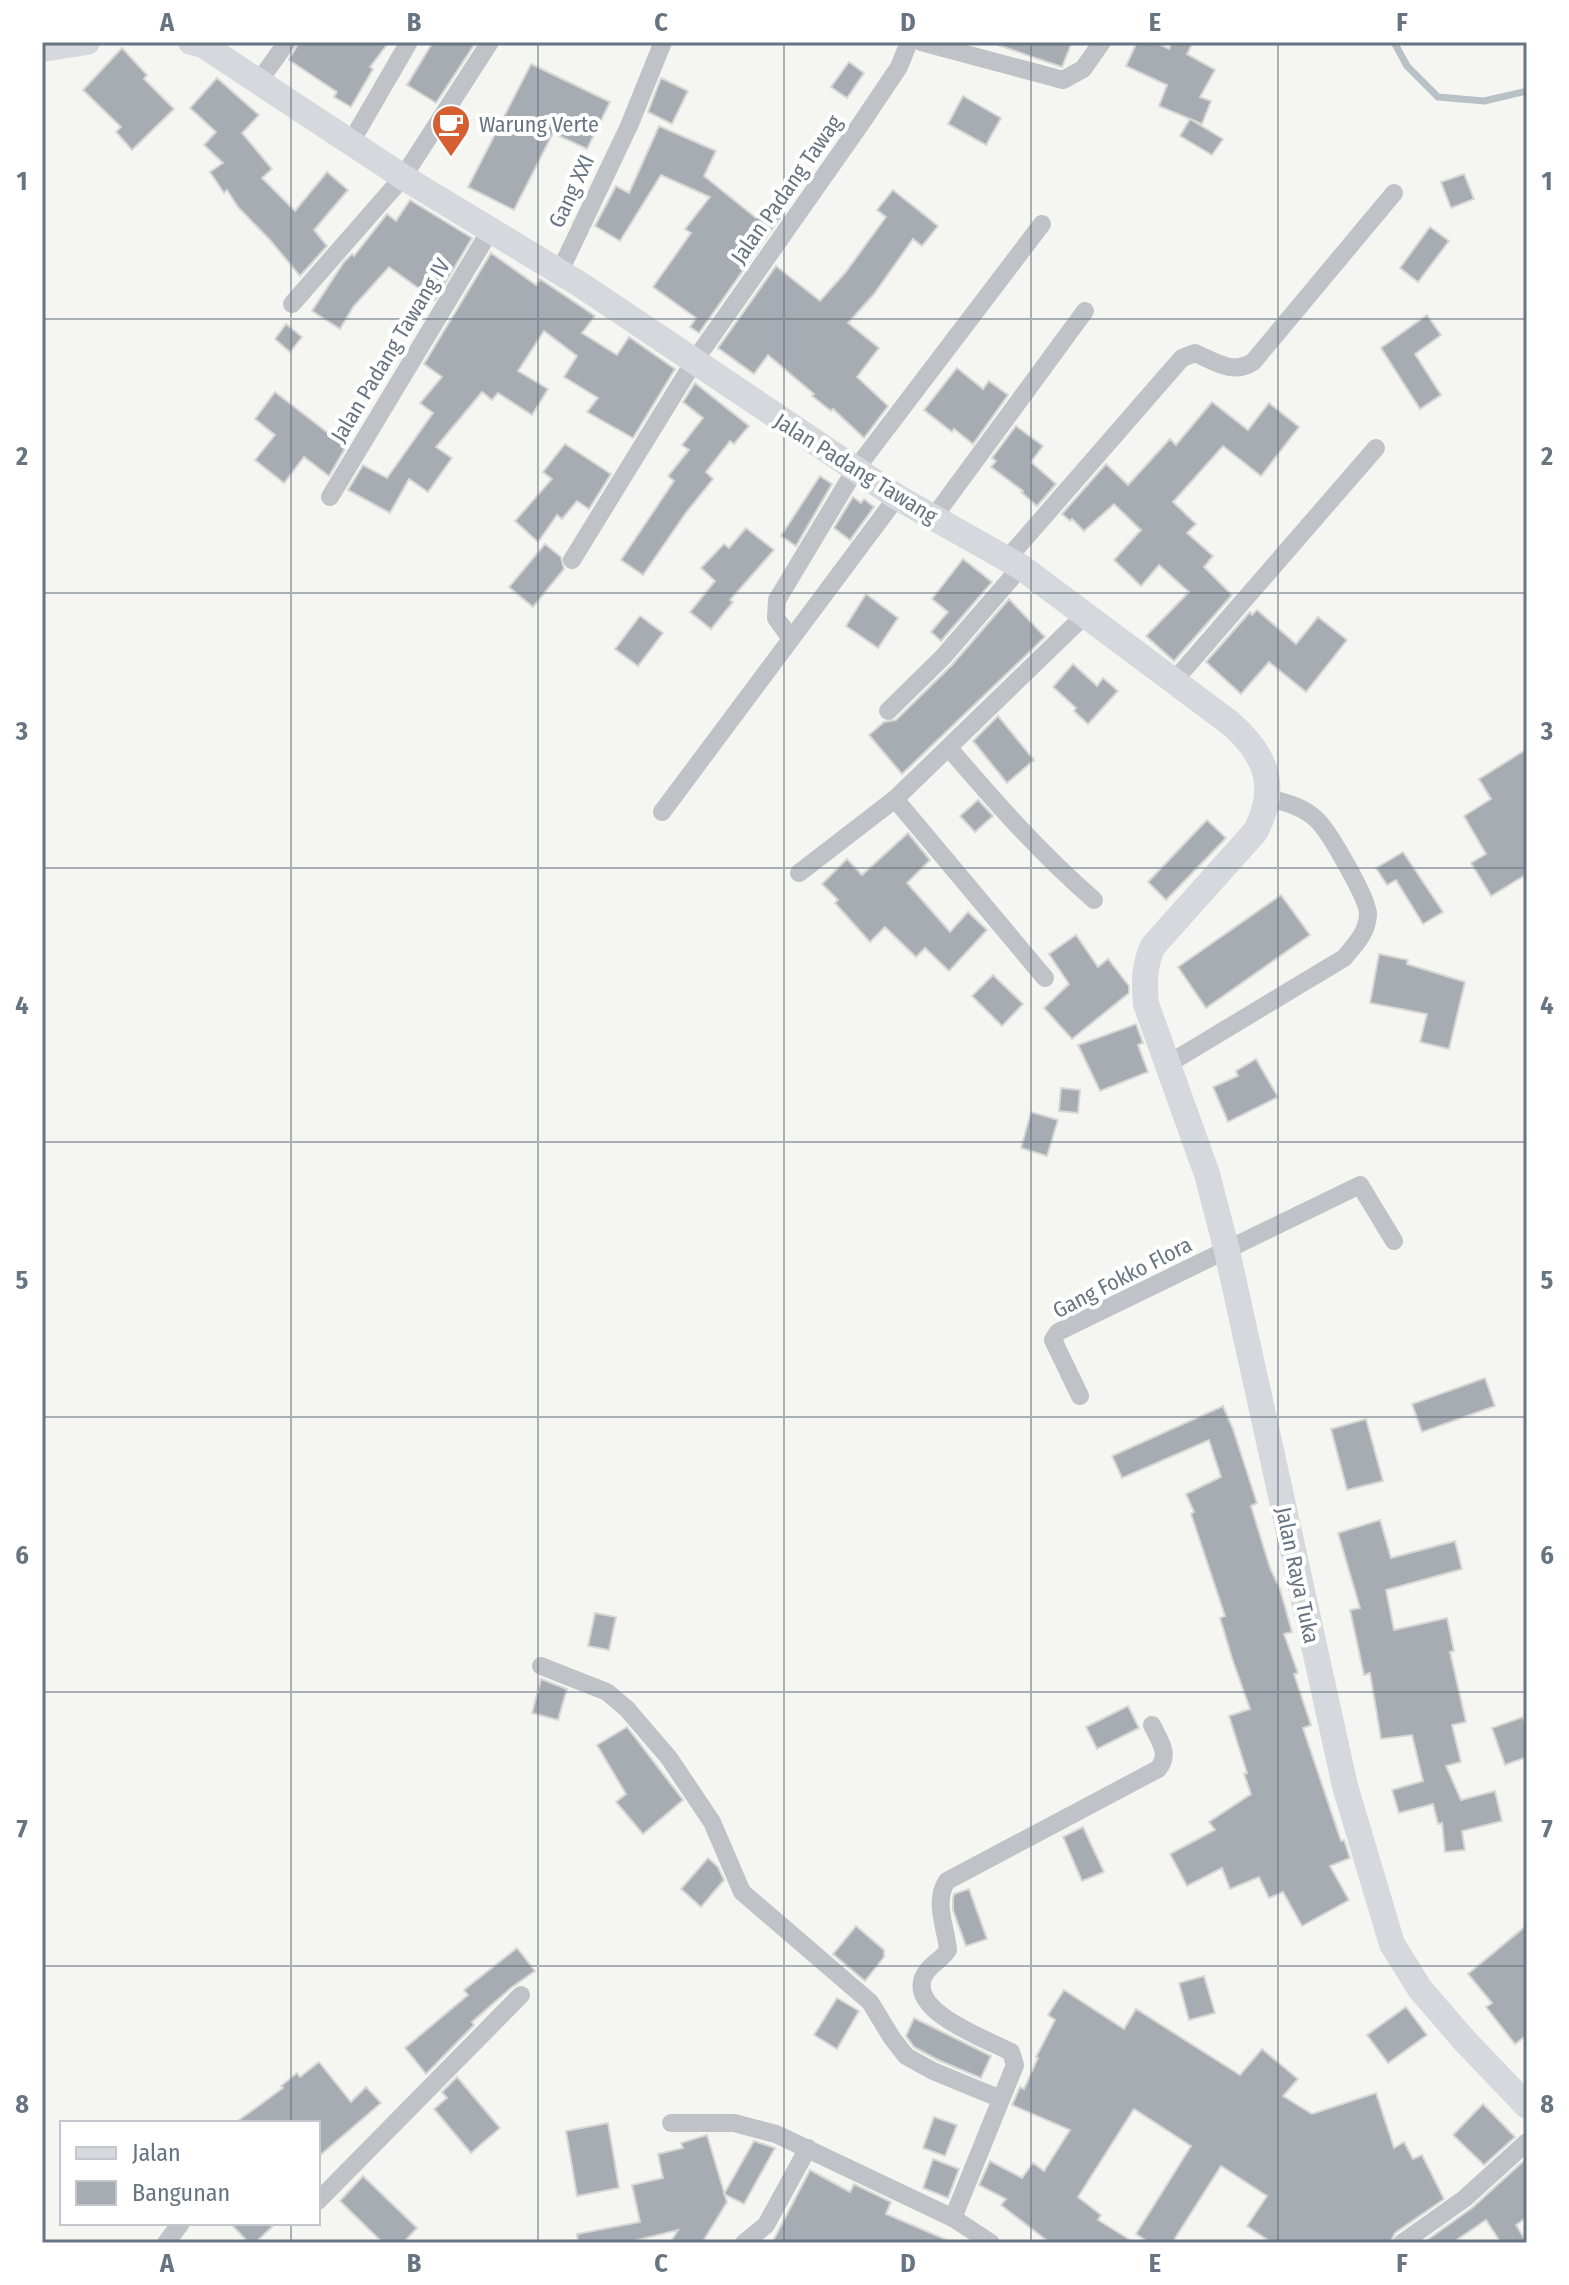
<svg xmlns="http://www.w3.org/2000/svg" width="1569" height="2285" font-family="'Fira Sans Condensed',sans-serif">
<style>
.lines{fill:none;stroke-linecap:round;stroke-linejoin:round}
.stream{stroke:#b8c1c6;stroke-width:7}
.building{fill:#a6acb2;stroke:#d7d7d5;stroke-width:2}
.street{stroke:#bfc2c6;stroke-width:18}
.secondary{stroke:#d5d8dc;stroke-width:26}
.grid{fill:none;stroke:#677481;stroke-width:2;stroke-opacity:0.55}
.labels{text-anchor:middle;stroke-width:8;stroke-linejoin:round;paint-order:stroke}
.poi-label{font-size:22px;fill:#677481;stroke:#fff;text-anchor:start}
.street-label{font-size:22px;fill:#677481;stroke:#fff}
.neatline{fill:none;stroke:#677481;stroke-width:3}
.grid-label{font-size:26px;text-anchor:middle;font-weight:bold;fill:#677481}
</style>
<rect width="100%" height="100%" fill="#f5f6f2"/>
<g class="lines">
<!-- stream -->
<path class="stream" d="M1394,42L1407,66L1438,97L1484,101L1527,91"/>
</g>
<!-- building -->
<g class="building">
<path d="M299,42H389L370,67L373,69L351,107L334,97L337,92L289,60Z"/>
<path d="M433,42H476L436,103L407,85Z"/>
<path d="M998,42H1072L1062,67L998,45Z"/>
<path d="M1137,42H1155L1169,49L1172,42H1193L1187,54L1215,70L1200,97L1211,101L1202,124L1159,106L1167,85L1126,66Z"/>
<path d="M122,48L147,75L144,79L174,109L132,150L116,132L121,127L83,90Z"/>
<path d="M849,62L864,73L847,98L831,87Z"/>
<path d="M531,64L610,102L587,149L553,133L514,210L468,187Z"/>
<path d="M217,78L259,115L242,133L272,169L262,178L295,211L327,172L348,190L314,230L327,246L300,276L270,240L238,207L227,190L224,193L210,172L223,163L204,145L216,132L190,108Z"/>
<path d="M661,78L688,91L672,124L648,112Z"/>
<path d="M963,96L1001,118L986,145L948,124Z"/>
<path d="M1190,119L1223,139L1212,155L1180,136Z"/>
<path d="M659,126L716,151L704,176L756,218L767,206L780,218L699,333L690,327L696,318L653,287L691,233L685,229L710,197L661,175L620,241L595,226L616,186L629,193Z"/>
<path d="M1464,174L1474,199L1451,208L1441,182Z"/>
<path d="M893,190L938,226L922,246L913,239L874,294L848,323L879,348L857,377L888,406L864,438L833,409L831,411L812,396L814,394L768,355L754,374L718,348L776,266L820,301L845,273L886,217L877,210Z"/>
<path d="M410,200L472,238L435,300L389,267L353,307L340,329L312,311L344,262L352,254L354,256L387,214L396,221Z"/>
<path d="M1430,227L1449,241L1418,282L1400,268Z"/>
<path d="M491,253L536,285L540,279L595,316L582,333L617,355L629,337L675,369L633,438L587,412L598,398L564,377L577,356L544,331L518,371L548,389L532,415L498,393L492,400L482,392L436,447L452,458L428,492L409,479L390,513L348,490L363,465L387,478L433,413L420,403L442,377L424,364Z"/>
<path d="M1427,315L1441,335L1415,354L1441,395L1420,409L1381,348Z"/>
<path d="M286,324L302,337L290,352L275,339Z"/>
<path d="M957,368L983,389L989,381L1008,395L973,444L954,429L952,432L924,410Z"/>
<path d="M695,383L749,426L734,444L730,441L706,472L713,479L685,514L643,575L621,560L674,481L668,476L689,450L682,445L703,418L683,402Z"/>
<path d="M275,392L346,447L329,476L304,457L284,483L255,460L275,435L255,419Z"/>
<path d="M1212,402L1248,430L1269,403L1299,427L1261,476L1223,446L1173,502L1196,524L1187,533L1213,556L1204,567L1232,595L1174,661L1146,636L1189,592L1159,565L1141,586L1114,560L1141,530L1114,504L1084,531L1072,519L1070,521L1062,514L1106,464L1128,485L1170,439L1176,445Z"/>
<path d="M1016,426L1043,446L1031,462L1056,484L1037,506L1021,492L1023,491L991,467L996,461L992,458Z"/>
<path d="M565,444L611,474L589,509L577,501L562,519L557,515L538,542L515,521L552,479L543,472Z"/>
<path d="M820,476L832,484L796,546L781,536Z"/>
<path d="M853,497L861,503L864,499L874,507L850,540L834,528Z"/>
<path d="M746,528L774,550L730,600L733,602L711,629L690,612L715,581L701,568L724,544L729,548Z"/>
<path d="M545,544L561,557L564,569L533,607L509,587Z"/>
<path d="M963,559L992,582L941,641L931,632L948,612L932,599Z"/>
<path d="M866,594L898,618L878,648L846,626Z"/>
<path d="M1009,599L1045,637L902,774L869,735L884,722L896,720L952,665Z"/>
<path d="M1257,610L1296,644L1318,617L1347,640L1306,692L1269,662L1241,694L1206,662L1250,612L1252,615Z"/>
<path d="M640,616L663,633L638,666L615,649Z"/>
<path d="M1073,664L1097,686L1103,678L1118,691L1088,724L1074,711L1076,708L1053,687Z"/>
<path d="M998,716L1034,760L1007,783L973,741Z"/>
<path d="M1527,749V874L1491,896L1471,863L1486,854L1464,816L1491,799L1479,779Z"/>
<path d="M978,800L993,816L975,832L960,816Z"/>
<path d="M1207,820L1226,838L1166,900L1148,882Z"/>
<path d="M908,833L930,860L907,883L950,932L968,912L987,930L949,971L925,948L916,957L885,927L870,942L835,903L838,900L822,884L847,859L862,875Z"/>
<path d="M1403,852L1443,912L1423,924L1396,880L1387,885L1376,868Z"/>
<path d="M1281,895L1310,935L1206,1008L1178,967Z"/>
<path d="M1076,935L1098,967L1108,959L1129,986V993L1072,1039L1044,1008L1069,984L1049,954Z"/>
<path d="M1379,954L1408,960L1407,964L1465,982L1449,1049L1420,1042L1427,1014L1370,1003Z"/>
<path d="M993,975L1023,1004L1002,1026L972,996Z"/>
<path d="M1136,1024L1143,1043L1138,1045L1148,1072L1100,1091L1078,1045Z"/>
<path d="M1256,1059L1278,1097L1228,1122L1213,1087L1238,1076L1236,1071Z"/>
<path d="M1061,1088L1080,1090L1078,1113L1059,1111Z"/>
<path d="M1031,1112L1058,1120L1047,1156L1021,1148Z"/>
<path d="M1485,1378L1495,1406L1422,1432L1412,1404Z"/>
<path d="M1223,1406L1233,1429L1257,1503L1251,1506L1270,1568L1280,1589L1292,1632L1284,1634L1298,1673L1294,1674L1311,1725L1303,1728L1341,1841L1344,1840L1350,1858L1330,1866L1349,1900L1302,1926L1283,1892L1269,1898L1259,1877L1230,1889L1222,1868L1187,1886L1170,1854L1215,1830L1209,1822L1251,1794L1244,1774L1247,1773L1229,1716L1250,1709L1232,1658L1220,1618L1225,1616L1191,1514L1194,1512L1186,1494L1221,1477L1209,1440L1122,1478L1112,1456Z"/>
<path d="M1366,1419L1383,1481L1347,1490L1331,1429Z"/>
<path d="M1380,1520L1391,1558L1455,1541L1462,1569L1386,1590L1394,1630L1447,1618L1454,1651L1450,1652L1466,1722L1452,1725L1461,1762L1446,1766L1461,1800L1495,1791L1502,1821L1462,1831L1465,1850L1445,1852L1442,1823L1438,1824L1433,1804L1399,1813L1392,1790L1423,1781L1412,1735L1381,1739L1370,1673L1364,1675L1350,1610L1360,1608L1338,1533Z"/>
<path d="M595,1613L616,1617L609,1650L588,1646Z"/>
<path d="M541,1679L567,1689L558,1720L532,1713Z"/>
<path d="M1128,1706L1139,1728L1097,1749L1086,1727Z"/>
<path d="M1523,1717L1527,1730V1757L1505,1765L1492,1728Z"/>
<path d="M627,1727L683,1800L643,1834L616,1802L626,1794L597,1745Z"/>
<path d="M1083,1827L1104,1872L1082,1881L1063,1837Z"/>
<path d="M708,1858L718,1867L724,1880L701,1907L681,1889Z"/>
<path d="M969,1889L987,1939L966,1946L953,1910V1899L954,1894Z"/>
<path d="M1527,1925V2035L1515,2044L1486,2007L1492,2003L1468,1974Z"/>
<path d="M856,1926L884,1950V1957L865,1981L833,1954Z"/>
<path d="M517,1948L535,1971L512,1987L472,2022L474,2025L426,2074L405,2048L468,1995L464,1990Z"/>
<path d="M1204,1976L1215,2013L1189,2020L1179,1983Z"/>
<path d="M1064,1990L1124,2029L1136,2009L1240,2075L1262,2049L1298,2079L1283,2096L1312,2114L1376,2093L1394,2148L1404,2142L1413,2159L1422,2155L1444,2199L1395,2233L1390,2243H1272L1247,2226L1267,2196L1221,2166L1172,2243H1150L1136,2234L1191,2146L1134,2109L1078,2197L1101,2215L1098,2220L1135,2243H1050L1001,2205L1006,2199L979,2185L990,2161L1022,2178L1033,2163L1044,2171L1070,2130L1012,2105L1020,2087L1024,2089L1038,2058L1036,2057L1055,2020L1048,2015Z"/>
<path d="M837,1998L859,2011L837,2049L814,2035Z"/>
<path d="M1406,2007L1427,2035L1388,2063L1367,2035Z"/>
<path d="M914,2018L991,2056L981,2078L938,2060L914,2047L906,2036Z"/>
<path d="M319,2062L351,2102L366,2087L381,2103L318,2157V2123H235L283,2088L281,2086L297,2073L300,2077Z"/>
<path d="M457,2077L500,2128L471,2153L434,2109L447,2098L442,2092Z"/>
<path d="M1483,2104L1515,2137L1484,2165L1453,2135Z"/>
<path d="M934,2117L957,2125L945,2156L923,2148Z"/>
<path d="M608,2123L619,2188L577,2196L566,2131Z"/>
<path d="M707,2135L727,2202L702,2243H670L678,2230L625,2243H578L577,2234L640,2222L632,2185L663,2178L658,2154L683,2148L681,2143Z"/>
<path d="M754,2141L775,2148L744,2204L724,2194Z"/>
<path d="M1527,2158V2217L1516,2225L1527,2243H1501L1486,2220L1452,2243H1423L1472,2208Z"/>
<path d="M933,2159L959,2169L948,2198L923,2188Z"/>
<path d="M810,2170L850,2192L854,2184L891,2202L886,2214L954,2243H772Z"/>
<path d="M363,2176L417,2228L403,2243H383L340,2201Z"/>
<path d="M230,2223H276L255,2243H249Z"/>
</g>
<g class="lines">
<!-- street -->
<g class="street">
<path d="M921,42L1063,80L1083,69L1102,42"/>
<path d="M259,81L287,42"/>
<path d="M351,142L409,42"/>
<path d="M560,271L629,126L663,42"/>
<path d="M292,304L403,177L490,42"/>
<path d="M330,497L491,229"/>
<path d="M933,518L1085,311"/>
<path d="M1007,559L1182,358L1195,353C1216,362 1232,375 1253,362L1394,193"/>
<path d="M572,560L695,360L860,125L899,67L909,42"/>
<path d="M791,639L776,618L777,600L855,470L1042,224"/>
<path d="M1173,682L1376,448"/>
<path d="M888,711L943,657L1021,567"/>
<path d="M949,748C995,802 1040,853 1094,900"/>
<path d="M895,799L1045,978"/>
<path d="M662,812L897,497"/>
<path d="M799,873L895,799L1085,615"/>
<path d="M1168,1064L1344,958C1355,945 1367,933 1368,915C1369,900 1330,834 1319,822C1305,807 1287,803 1269,798"/>
<path d="M1080,1396L1053,1340L1058,1332L1360,1185L1394,1241"/>
<path d="M541,1666L607,1692L627,1709L669,1758L712,1822L742,1892L870,2002L892,2038L906,2056L933,2071L1001,2099"/>
<path d="M671,2123H734L776,2134L953,2218L991,2243"/>
<path d="M318,2201L521,1995"/>
<path d="M953,2218L1015,2065L1011,2052C989,2040 910,2013 923,1978C928,1965 941,1961 948,1950C946,1927 933,1902 947,1881L1158,1769C1171,1754 1159,1740 1152,1725"/>
<path d="M166,2243L181,2223"/>
<path d="M744,2243L766,2225L808,2148"/>
<path d="M1402,2243L1464,2199L1527,2142"/>
</g>
<!-- secondary -->
<g class="secondary">
<path d="M191,42L203,45L403,177L581,285L897,497L1021,567L1230,723C1267,755 1279,788 1255,832L1153,946C1144,966 1144,982 1146,1004L1207,1174L1227,1251L1345,1786L1392,1944L1420,1989L1464,2040L1527,2106"/>
<path d="M42,49L87,42"/>
</g>
</g>
<!-- grid -->
<path class="grid" d="M291,42V2123M538,42V2243M784,42V2243M1031,42V2243M1278,42V2243M42,319H1527M42,593H1527M42,868H1527M42,1142H1527M42,1417H1527M42,1692H1527M42,1966H1527M291,2223V2243"/>
<!-- icons -->
<defs>
<symbol id="cafe-pin" viewBox="-11 -11 22 30"><path d="M0 17L-7.5 6A9.5 9.5 0 1 1 7.5 6Z" fill="#d65f32" stroke="#fff"/><path d="M-5.5-4.5H6V0H3Q3 3.5 0 3.5H-2.5Q-5.5 3.5-5.5 0ZM3-3.2v2h1.7v-2ZM-6 4.5H4V6H-6Z" fill="#fff"/></symbol>
</defs>
<g fill-rule="evenodd">
<use href="#cafe-pin" x="429" y="102" width="44" height="60"/>
</g>
<g class="labels">
<!-- poi labels -->
<g class="poi-label">
<text x="479" y="132">Warung Verte</text>
</g>
<!-- street labels -->
<g class="street-label">
<text transform="translate(786 189) rotate(-55)" y="8">Jalan Padang Tawag</text>
<text transform="translate(571 191) rotate(-65)" y="8">Gang XXI</text>
<text transform="translate(390 350) rotate(-59)" y="8">Jalan Padang Tawang IV</text>
<text transform="translate(856 468) rotate(32)" y="8">Jalan Padang Tawang</text>
<text transform="translate(1122 1277) rotate(-27)" y="8">Gang Fokko Flora</text>
<text transform="translate(1298 1575) rotate(78)" y="8">Jalan Raya Tuka</text>
</g>
</g>
<!-- border -->
<rect width="1569" height="2285" fill="none" stroke="#ffffff" stroke-width="88"/>
<!-- legend -->
<rect x="60" y="2121" width="260" height="104" fill="#ffffff" stroke="#c2c7cd" stroke-width="2"/>
<rect x="76" y="2147" width="40" height="12" fill="#d5d8dc" stroke="#c2c7cd" stroke-width="2"/>
<text x="132" y="2161" font-size="24" fill="#677481">Jalan</text>
<rect x="76" y="2181" width="40" height="24" fill="#a6acb2" stroke="#c2c7cd" stroke-width="2"/>
<text x="132" y="2201" font-size="24" fill="#677481">Bangunan</text>
<rect x="44" y="44" width="1481" height="2197" class="neatline"/>
<g class="grid-label">
<text x="167" y="31">A</text>
<text x="414" y="31">B</text>
<text x="661" y="31">C</text>
<text x="908" y="31">D</text>
<text x="1155" y="31">E</text>
<text x="1402" y="31">F</text>
<text x="22" y="190">1</text>
<text x="1547" y="190">1</text>
<text x="22" y="465">2</text>
<text x="1547" y="465">2</text>
<text x="22" y="740">3</text>
<text x="1547" y="740">3</text>
<text x="22" y="1014">4</text>
<text x="1547" y="1014">4</text>
<text x="22" y="1289">5</text>
<text x="1547" y="1289">5</text>
<text x="22" y="1564">6</text>
<text x="1547" y="1564">6</text>
<text x="22" y="1838">7</text>
<text x="1547" y="1838">7</text>
<text x="22" y="2113">8</text>
<text x="1547" y="2113">8</text>
<text x="167" y="2272">A</text>
<text x="414" y="2272">B</text>
<text x="661" y="2272">C</text>
<text x="908" y="2272">D</text>
<text x="1155" y="2272">E</text>
<text x="1402" y="2272">F</text>
</g>
</svg>
